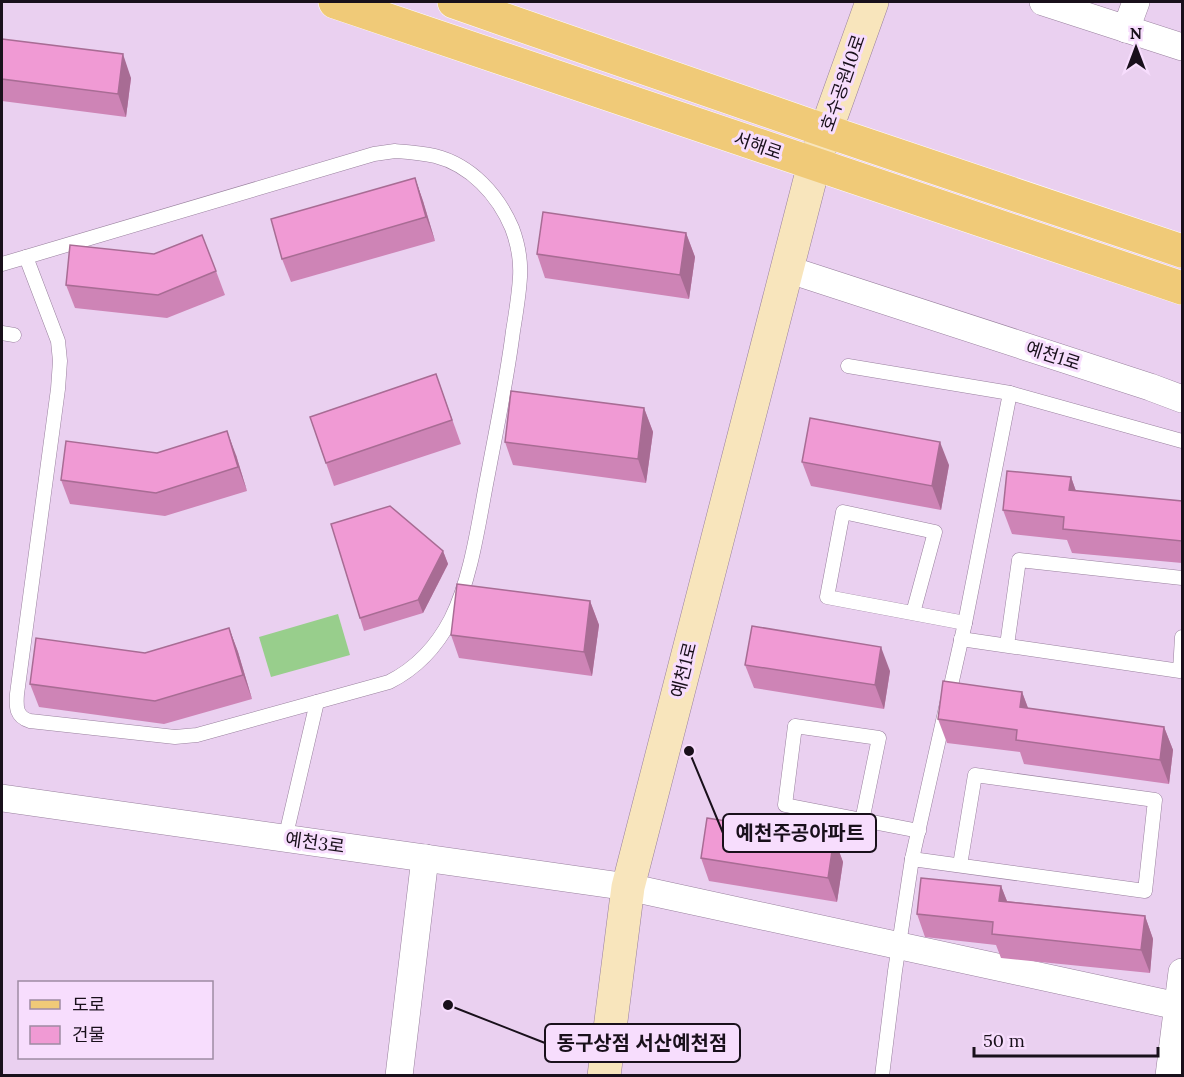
<svg xmlns="http://www.w3.org/2000/svg" width="1184" height="1077" font-family="Lora,'Noto Sans KR',serif">
<style>
.green{fill:#98ce8c}
.lines{fill:none;stroke-linecap:round;stroke-linejoin:round}
.lane-casing{stroke:#99819e;stroke-width:15}
.street-casing{stroke:#99819e;stroke-width:28}
.secondary-casing{stroke:#99819e;stroke-width:34}
.primary-casing{stroke:#fff;stroke-width:34}
.lane{stroke:#fff;stroke-width:14}
.street{stroke:#fff;stroke-width:27}
.secondary{stroke:#f8e5bc;stroke-width:33}
.primary{stroke:#f0ca78;stroke-width:33}
.wall{fill:#ce84b6}
.shaded-wall{fill:#a86c94}
.building{fill:#f09ad4;stroke:#a86c94;stroke-width:1.5}
.labels{text-anchor:middle;stroke-width:6;stroke-linejoin:round;paint-order:stroke}
.street-label{font-size:18px;fill:#19101b;stroke:#f7ddfd}
.leader{fill:none;stroke:#19101b;stroke-width:2}
.callout-dot{fill:#19101b;stroke:#f7ddfd;stroke-width:2}
.callout{fill:#f7ddfd;stroke:#19101b;stroke-width:2}
.callout-label{font-size:20px;text-anchor:middle;font-weight:bold;fill:#19101b}
</style>
<rect width="100%" height="100%" fill="#ead0f0"/>
<!-- green -->
<path class="green" d="M338,614L350,655L271,677L259,637Z"/>
<g class="lines">
<defs>
<g id="lane">
<path d="M395,151C408,152 422,153 435,156C471,165 498,195 512,228C518,244 521,261 520,277C519,295 516,313 513,331C507,379 497,426 488,474C479,519 472,577 451,619C437,646 417,668 389,682L197,735L175,737L30,721C16,717 16,707 17,694L58,389L60,361L58,341L26,257L374,154Z"/>
<path d="M2,264L26,257"/>
<path d="M2,333L14,335"/>
<path d="M848,366L1010,393L1182,441"/>
<path d="M913,613L935,532L843,512L827,597L965,623"/>
<path d="M961,639L1180,671L1182,637"/>
<path d="M1007,645L1019,560L1182,578"/>
<path d="M862,821L879,738L795,726L785,805L919,831"/>
<path d="M285,839L317,702"/>
<path d="M912,859L1145,891L1155,800L975,775L960,865"/>
<path d="M882,1076L895,971L912,859L965,623L1010,393"/>
</g>
<g id="street">
<path d="M1043,2L1182,47"/>
<path d="M1126,29L1136,2"/>
<path d="M787,269L1150,387L1182,399"/>
<path d="M2,798L628,887L1182,1007"/>
<path d="M399,1076L425,858"/>
<path d="M1169,1076L1182,972"/>
</g>
<path id="secondary" d="M604,1076L628,887L814,164L872,2"/>
<g id="primary">
<path d="M335,2L1182,288"/>
<path d="M454,2L826,131L1182,251"/>
</g>
</defs>
<!-- lane casing -->
<use href="#lane" class="lane-casing"/>
<!-- street casing -->
<use href="#street" class="street-casing"/>
<!-- secondary casing -->
<use href="#secondary" class="secondary-casing"/>
<!-- primary casing -->
<use href="#primary" class="primary-casing"/>
<!-- lane -->
<use href="#lane" class="lane"/>
<!-- street -->
<use href="#street" class="street"/>
<!-- secondary -->
<use href="#secondary" class="secondary"/>
<!-- primary -->
<use href="#primary" class="primary"/>
</g>
<!-- wall -->
<g class="wall">
<path d="M2,39L131,78L126,117L2,101Z"/>
<path d="M415,178L423,201L435,241L291,282L282,259Z"/>
<path d="M686,233L695,257L689,299L545,278L537,254Z"/>
<path d="M216,271L225,295L167,318L75,308L66,285Z"/>
<path d="M436,374L461,444L334,486L310,417Z"/>
<path d="M644,408L653,432L646,483L513,465L505,442Z"/>
<path d="M157,453L236,455L247,491L165,516L70,504L61,480Z"/>
<path d="M802,462L949,465L941,510L811,486Z"/>
<path d="M1071,477L1076,491L1182,501V563L1072,553L1067,540L1012,534L1003,510Z"/>
<path d="M443,551L448,564L423,613L364,631L360,618Z"/>
<path d="M590,601L599,625L592,676L459,658L451,635Z"/>
<path d="M229,628L238,652L252,699L164,724L39,707L30,684L145,653Z"/>
<path d="M745,665L890,671L884,709L754,688Z"/>
<path d="M1022,692L1028,708L1164,727L1173,750L1169,784L1024,764L1020,752L947,743L938,719Z"/>
<path d="M834,838L843,862L837,902L709,881L701,858Z"/>
<path d="M1001,886L1007,901L1145,916L1153,939L1150,973L1001,958L996,945L925,937L917,914Z"/>
</g>
<!-- shaded-wall -->
<g class="shaded-wall">
<path d="M123,54L131,78L126,117L118,94Z"/>
<path d="M415,178L423,201L435,241L426,217Z"/>
<path d="M686,233L695,257L689,299L680,275Z"/>
<path d="M644,408L653,432L646,483L638,459Z"/>
<path d="M227,431L236,455L247,491L238,467Z"/>
<path d="M940,442L949,465L941,510L932,486Z"/>
<path d="M1071,477L1079,500L1069,490Z"/>
<path d="M443,551L448,564L423,613L418,600Z"/>
<path d="M590,601L599,625L592,676L584,652Z"/>
<path d="M229,628L238,652L252,699L243,675Z"/>
<path d="M881,647L890,671L884,709L875,685Z"/>
<path d="M1022,692L1031,716L1020,707Z"/>
<path d="M1164,727L1173,750L1169,784L1160,760Z"/>
<path d="M834,838L843,862L837,902L828,878Z"/>
<path d="M1001,886L1010,909L999,901Z"/>
<path d="M1145,916L1153,939L1150,973L1141,950Z"/>
</g>
<!-- building -->
<g class="building">
<path d="M2,39L123,54L118,94L2,79Z"/>
<path d="M415,178L426,217L282,259L271,219Z"/>
<path d="M543,212L686,233L680,275L537,254Z"/>
<path d="M202,235L216,271L158,295L66,285L70,245L154,254Z"/>
<path d="M436,374L452,420L326,463L310,417Z"/>
<path d="M511,391L644,408L638,459L505,442Z"/>
<path d="M810,418L940,442L932,486L802,462Z"/>
<path d="M227,431L238,467L156,493L61,480L66,441L157,453Z"/>
<path d="M1007,471L1071,477L1069,490L1182,501V541L1063,529L1064,517L1003,510Z"/>
<path d="M390,506L443,551L418,600L360,618L331,524Z"/>
<path d="M457,584L590,601L584,652L451,635Z"/>
<path d="M752,626L881,647L875,685L745,665Z"/>
<path d="M229,628L243,675L155,701L30,684L36,638L145,653Z"/>
<path d="M943,681L1022,692L1020,707L1164,727L1160,760L1016,740L1017,730L938,719Z"/>
<path d="M707,818L834,838L828,878L701,858Z"/>
<path d="M921,878L1001,886L999,901L1145,916L1141,950L992,934L993,922L917,914Z"/>
</g>
<g class="labels">
<!-- street labels -->
<g class="street-label">
<text transform="translate(843 83) rotate(-71)" y="6">호수공원10로</text>
<text transform="translate(758 146) rotate(19)" y="6">서해로</text>
<text transform="translate(1053 356) rotate(18)" y="6">예천1로</text>
<text transform="translate(684 670) rotate(-76)" y="6">예천1로</text>
<text transform="translate(315 843) rotate(8)" y="6">예천3로</text>
</g>
</g>
<!-- callouts -->
<path class="leader" d="M689 751L723 833M448 1005L545 1043"/>
<g class="callout-dot">
<circle cx="689" cy="751" r="6"/>
<circle cx="448" cy="1005" r="6"/>
</g>
<g class="callout">
<rect x="723" y="814" width="153" height="38" rx="6"/>
<rect x="545" y="1024" width="195" height="38" rx="6"/>
</g>
<g class="callout-label">
<text x="800" y="840">예천주공아파트</text>
<text x="642" y="1050">동구상점 서산예천점</text>
</g>
<!-- border -->
<rect width="1184" height="1077" fill="none" stroke="#19101b" stroke-width="6"/>
<!-- legend -->
<rect x="18" y="981" width="195" height="78" fill="#f7ddfd" stroke="#9e8ba3" stroke-width="1.5"/>
<rect x="30" y="1000" width="30" height="9" fill="#f0ca78" stroke="#9e8ba3" stroke-width="1.5"/>
<text x="72" y="1011" font-size="18" fill="#19101b">도로</text>
<rect x="30" y="1026" width="30" height="18" fill="#f09ad4" stroke="#9e8ba3" stroke-width="1.5"/>
<text x="72" y="1041" font-size="18" fill="#19101b">건물</text>
<!-- north arrow -->
<g transform="translate(1136 48)" stroke="#f7ddfd" stroke-width="4.5" paint-order="stroke">
<path d="M0-4.5L10 22L0 15L-10 22Z" fill="#19101b"/>
<text y="-9" font-size="16" font-weight="bold" text-anchor="middle" fill="#19101b">N</text>
</g>
<!-- scale -->
<path d="M974 1047v9h184v-9" fill="none" stroke="#19101b" stroke-width="3"/>
<text x="983" y="1047" font-size="18" fill="#19101b" stroke="#f7ddfd" stroke-width="4.5" paint-order="stroke">50 m</text>
</svg>
